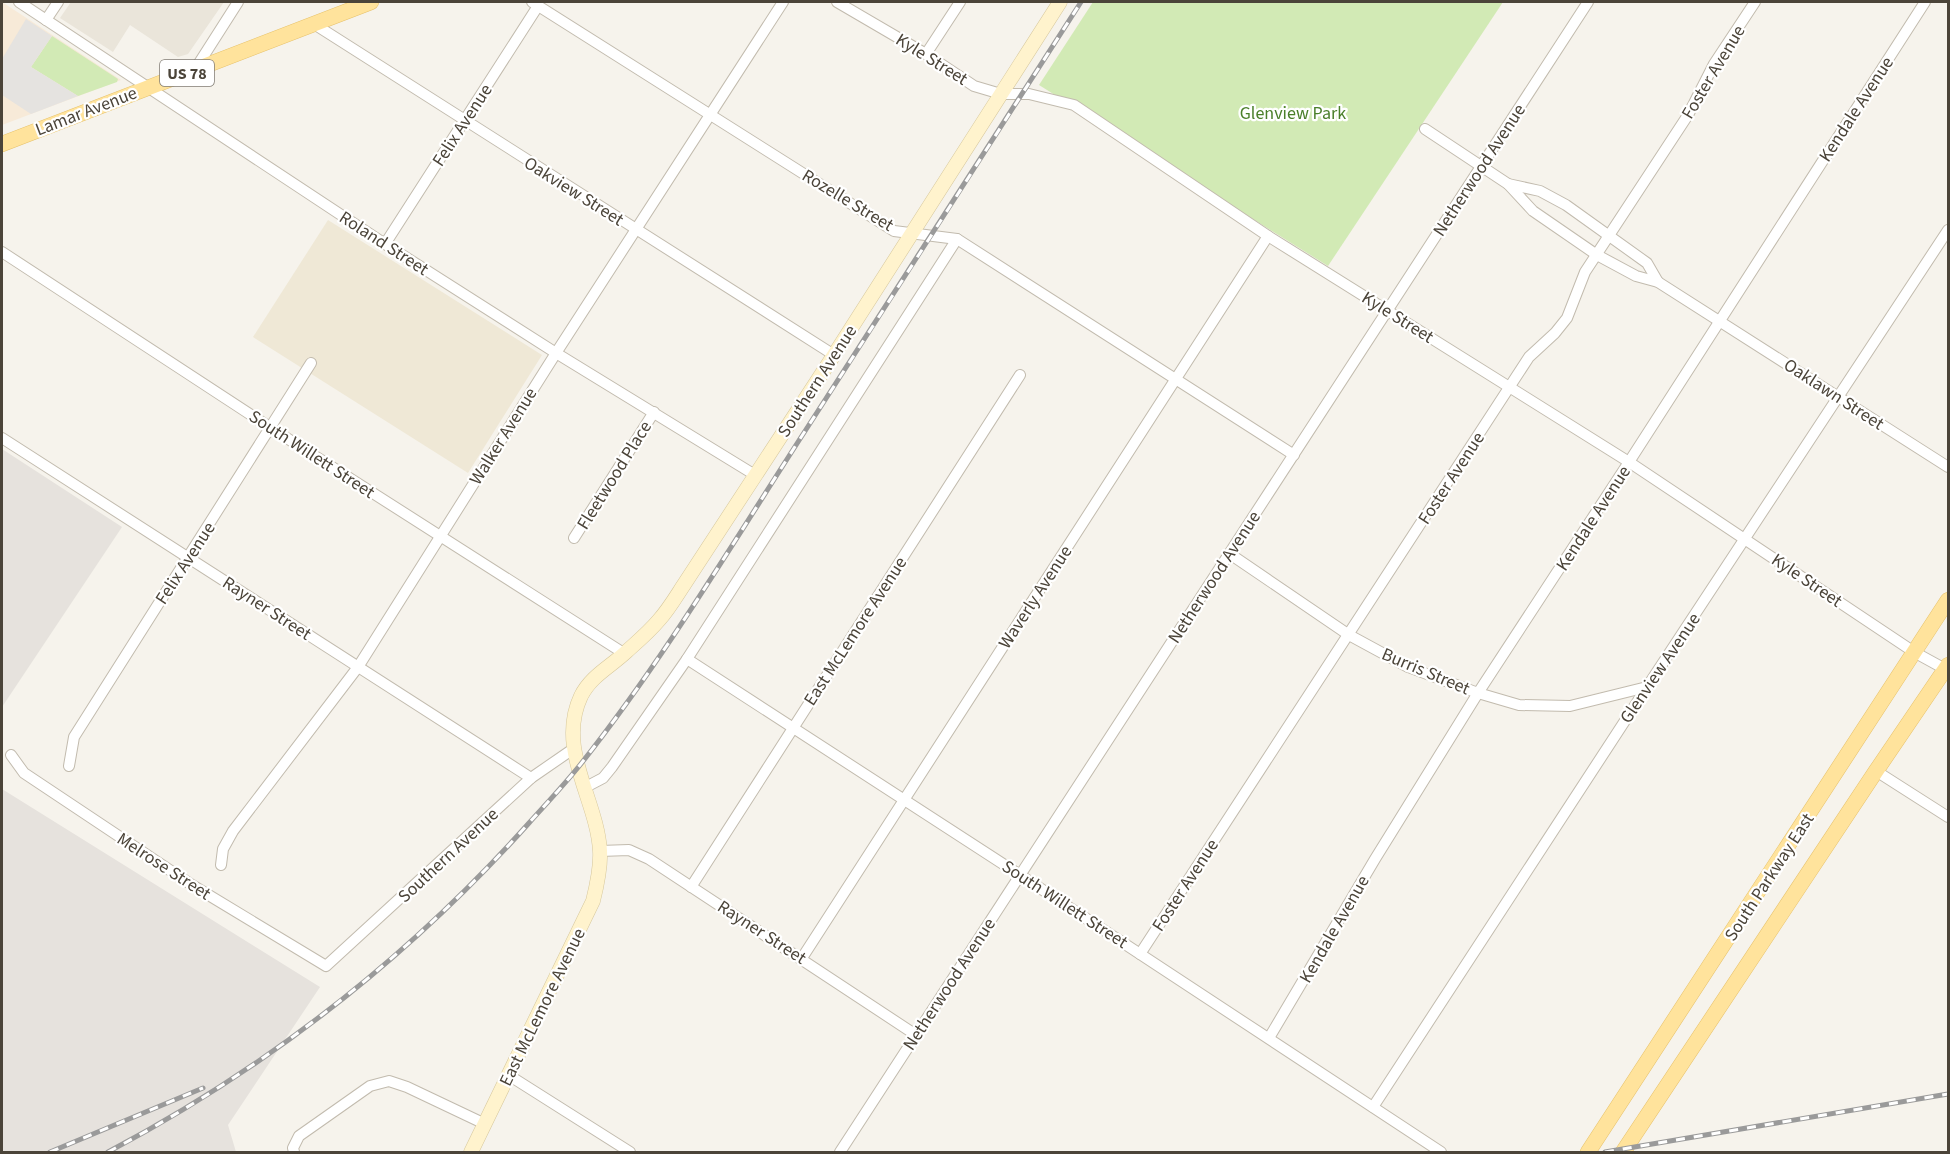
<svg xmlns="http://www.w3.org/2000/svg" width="1950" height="1154" font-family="'Source Sans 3',sans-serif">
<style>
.residential{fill:#eae5da}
.commercial{fill:#f7ead8}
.industrial{fill:#e6e2dd}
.education{fill:#efe8d6}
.green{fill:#d2eab5}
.parking{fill:#e5e3e0}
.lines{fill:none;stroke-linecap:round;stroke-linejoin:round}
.minor-casing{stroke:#c2bbae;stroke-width:12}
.secondary-casing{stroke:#d6c79b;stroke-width:15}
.primary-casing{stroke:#e6c16a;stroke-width:16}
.minor{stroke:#fff;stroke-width:10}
.secondary{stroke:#fff3cd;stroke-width:14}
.primary{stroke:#ffe39c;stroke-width:15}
.rail-casing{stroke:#9a9a9a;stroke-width:5}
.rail{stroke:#fff;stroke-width:3;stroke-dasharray:9;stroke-linecap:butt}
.labels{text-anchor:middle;stroke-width:4.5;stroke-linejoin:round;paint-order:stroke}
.shield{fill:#fff;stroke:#817c74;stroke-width:1.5}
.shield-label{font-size:16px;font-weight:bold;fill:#4b4439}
.street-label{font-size:18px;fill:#4b4439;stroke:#fff}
.park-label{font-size:18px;fill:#4a7f2a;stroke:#fff}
</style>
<rect width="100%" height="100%" fill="#f6f3ec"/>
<!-- residential -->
<path class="residential" d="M71,2H224L188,54L178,57L130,25L113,52L60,18Z"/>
<!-- commercial -->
<path class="commercial" d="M2,2L121,80L2,125Z"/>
<!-- industrial -->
<g class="industrial">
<path d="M2,449L122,527L2,707Z"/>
<path d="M2,789L320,987L228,1125L236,1152H2Z"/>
</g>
<!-- education -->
<path class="education" d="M328,220L542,355L468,473L253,337Z"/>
<!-- green -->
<g class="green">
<path d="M1093,2H1503L1328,266L1039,85Z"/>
<path d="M52,36L118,79L117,82L78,96L31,67Z"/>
</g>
<!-- parking -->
<path class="parking" d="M26,19L52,36L31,67L78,96L31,114L2,95V59Z"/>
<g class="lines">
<defs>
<g id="minor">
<path d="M19,2L385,244L556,353L755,475"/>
<path d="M532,2L894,231L957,239L1294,455"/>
<path d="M837,2L926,54L974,86L1001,94H1029L1074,105L1268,236L1629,462L1914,652L1945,669"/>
<path d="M46,20L58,2"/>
<path d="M314,24L834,355"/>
<path d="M926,54L960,2"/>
<path d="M194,71L238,2"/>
<path d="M1425,129L1508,184L1533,211L1597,255L1636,276L1658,282L1948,467"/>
<path d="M1508,184L1540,191L1566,205L1647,263L1658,282"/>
<path d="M385,244L538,6"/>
<path d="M2,252L271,428L625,654"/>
<path d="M2,438L531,778"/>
<path d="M574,538L654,412"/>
<path d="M1230,554L1349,635L1408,667L1478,693L1519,705L1570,706L1647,687"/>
<path d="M687,659L1020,875L1441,1152"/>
<path d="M11,755L24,773L192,885L326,966L531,778L573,749"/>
<path d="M69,766L74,737L311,363"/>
<path d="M1876,771L1948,817"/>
<path d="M584,788L603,778L612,767L687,659L957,239"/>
<path d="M600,851L629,850L649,859L916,1035"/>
<path d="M221,865L223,849L233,831L358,667L556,353L783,2"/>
<path d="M691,887L1020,375"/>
<path d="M1140,954L1529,357L1555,333L1567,318L1585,272L1688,115L1714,64L1755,2"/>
<path d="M802,958L1268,236"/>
<path d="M1269,1038L1375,859L1478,693L1629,462L1925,2"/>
<path d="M510,1076L630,1152"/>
<path d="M1373,1107L1647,687L1948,230"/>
<path d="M294,1152L293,1148L299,1136L370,1086L389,1081L407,1087L485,1124"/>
<path d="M840,1152L1588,2"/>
</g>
<path id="secondary" d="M471,1152L593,901C597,885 601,868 600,851C597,799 556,749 581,696C591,676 610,667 626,652C637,642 649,632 659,620C669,609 677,595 685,583L834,355L1060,2"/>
<g id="primary">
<path d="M2,144L371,2"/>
<path d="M1588,1152L1948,600"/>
<path d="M1623,1152L1876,771L1948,665"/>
</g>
</defs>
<!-- minor casing -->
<use href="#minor" class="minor-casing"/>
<!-- secondary casing -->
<use href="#secondary" class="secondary-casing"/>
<!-- primary casing -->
<use href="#primary" class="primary-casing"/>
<!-- minor -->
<use href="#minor" class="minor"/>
<!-- secondary -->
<use href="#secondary" class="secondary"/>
<!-- primary -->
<use href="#primary" class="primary"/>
<defs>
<g id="rail">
<path d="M50,1152L203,1088"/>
<path d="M108,1152C267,1068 409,957 529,823C546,804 564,785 580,765C664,659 734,541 807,428C899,286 990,144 1081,2"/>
<path d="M1605,1152L1948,1094"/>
</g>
</defs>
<!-- rail casing -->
<use href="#rail" class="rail-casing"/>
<!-- rail -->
<use href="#rail" class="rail"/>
</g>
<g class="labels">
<!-- shield labels -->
<rect class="shield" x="160" y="60" width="54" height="26" rx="4.5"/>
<g class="shield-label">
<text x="187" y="79">US 78</text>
</g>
<!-- street labels -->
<g class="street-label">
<text transform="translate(932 59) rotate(32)" y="6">Kyle Street</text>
<text transform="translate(1713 72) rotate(-59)" y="6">Foster Avenue</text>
<text transform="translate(1856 109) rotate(-57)" y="6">Kendale Avenue</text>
<text transform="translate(86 111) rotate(-21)" y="6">Lamar Avenue</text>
<text transform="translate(462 125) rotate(-57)" y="6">Felix Avenue</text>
<text transform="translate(1479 170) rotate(-57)" y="6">Netherwood Avenue</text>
<text transform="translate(574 191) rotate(32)" y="6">Oakview Street</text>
<text transform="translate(848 200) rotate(31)" y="6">Rozelle Street</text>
<text transform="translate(384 243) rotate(33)" y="6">Roland Street</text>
<text transform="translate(1398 317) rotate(32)" y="6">Kyle Street</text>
<text transform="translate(817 381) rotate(-57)" y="6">Southern Avenue</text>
<text transform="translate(1834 394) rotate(33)" y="6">Oaklawn Street</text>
<text transform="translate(503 436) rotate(-58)" y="6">Walker Avenue</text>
<text transform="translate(312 454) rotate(33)" y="6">South Willett Street</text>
<text transform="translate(614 475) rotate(-58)" y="6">Fleetwood Place</text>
<text transform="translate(1451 478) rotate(-57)" y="6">Foster Avenue</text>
<text transform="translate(1593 518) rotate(-57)" y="6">Kendale Avenue</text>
<text transform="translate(185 563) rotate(-57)" y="6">Felix Avenue</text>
<text transform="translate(1214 577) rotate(-57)" y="6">Netherwood Avenue</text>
<text transform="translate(1807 580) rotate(34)" y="6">Kyle Street</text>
<text transform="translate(1035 597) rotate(-57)" y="6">Waverly Avenue</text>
<text transform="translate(267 608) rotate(33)" y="6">Rayner Street</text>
<text transform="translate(855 631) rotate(-57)" y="6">East McLemore Avenue</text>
<text transform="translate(1660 668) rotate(-56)" y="6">Glenview Avenue</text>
<text transform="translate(1426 671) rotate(23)" y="6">Burris Street</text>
<text transform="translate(448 855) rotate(-43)" y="6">Southern Avenue</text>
<text transform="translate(164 866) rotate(33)" y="6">Melrose Street</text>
<text transform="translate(1769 877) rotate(-57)" y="6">South Parkway East</text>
<text transform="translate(1185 885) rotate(-57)" y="6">Foster Avenue</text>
<text transform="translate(1065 904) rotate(33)" y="6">South Willett Street</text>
<text transform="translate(1334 929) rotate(-60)" y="6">Kendale Avenue</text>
<text transform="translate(762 932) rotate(33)" y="6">Rayner Street</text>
<text transform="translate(949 984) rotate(-57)" y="6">Netherwood Avenue</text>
<text transform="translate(542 1007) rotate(-64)" y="6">East McLemore Avenue</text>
</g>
<!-- park labels -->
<g class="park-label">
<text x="1293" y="119">Glenview Park</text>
</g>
</g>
<!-- border -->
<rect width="1950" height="1154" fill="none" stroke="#4b4439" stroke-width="6"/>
</svg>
